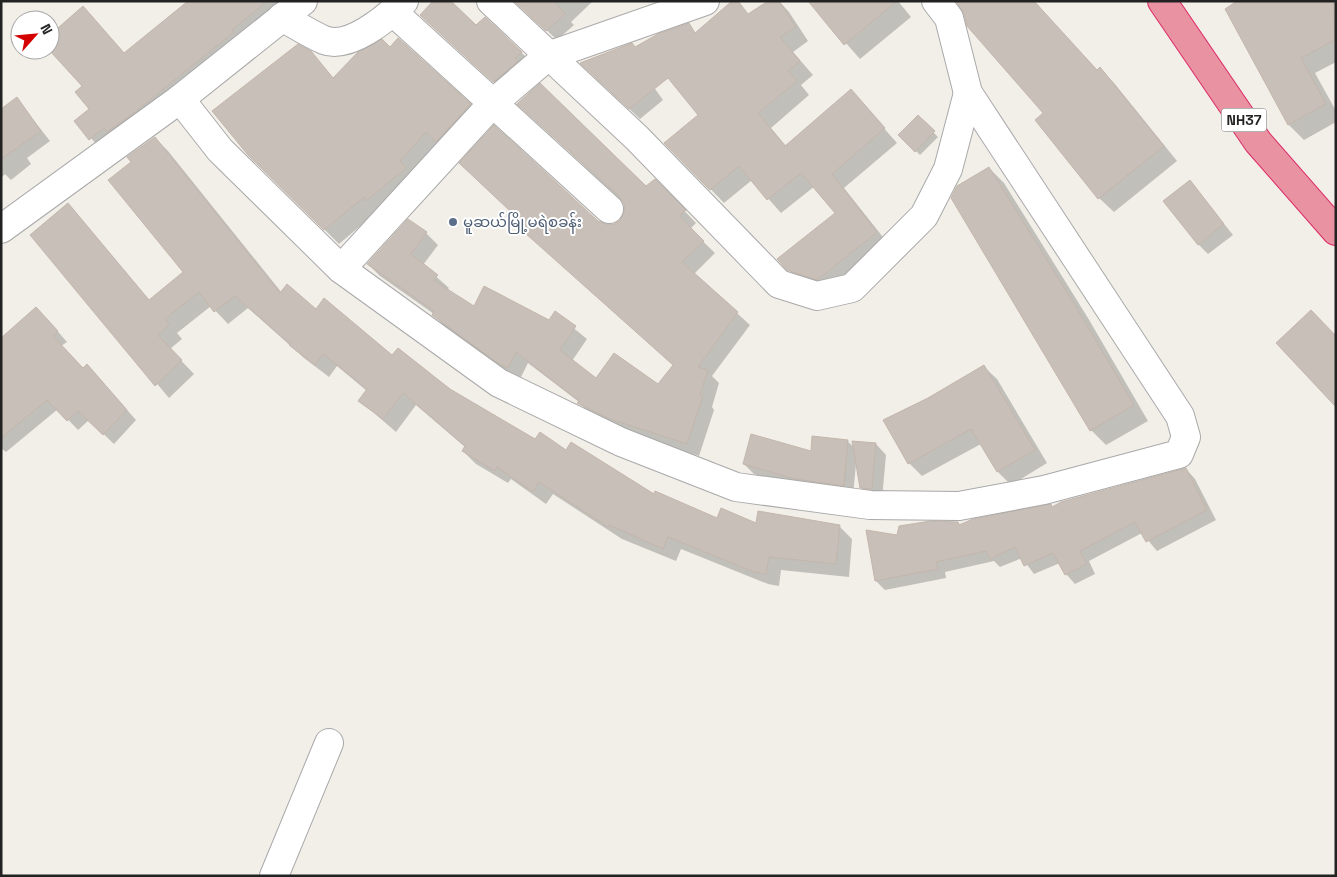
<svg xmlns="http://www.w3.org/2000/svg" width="1337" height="877" font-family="'Space Grotesk','Noto Sans Myanmar',sans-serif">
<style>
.shadow{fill:#0003}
.building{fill:#c7bfb8;stroke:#c4b6ab}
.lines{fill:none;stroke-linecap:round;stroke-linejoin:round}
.street-casing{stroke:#a9a9a9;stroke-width:30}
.highway-casing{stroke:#dc2a67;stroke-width:30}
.street{stroke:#fff;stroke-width:28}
.highway{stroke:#e892a2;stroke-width:28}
.service-dot{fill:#5c6f8a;stroke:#fff;stroke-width:2}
.labels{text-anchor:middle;stroke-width:4;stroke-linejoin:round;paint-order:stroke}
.shield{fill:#fff;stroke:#646464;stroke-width:1}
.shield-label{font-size:14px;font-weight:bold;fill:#222}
.service-label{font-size:15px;fill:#4e5e75;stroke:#fff;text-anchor:start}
</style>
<rect width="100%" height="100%" fill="#f2efe9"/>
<!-- shadow -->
<g class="shadow">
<path d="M190,1H298L105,154L76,121L91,109L84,86L50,49V37L83,7L125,54Z"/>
<path d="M516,1H593L571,22L574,25L557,40Z"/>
<path d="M779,1L789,12L808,41L793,52L813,75L801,85L809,95L771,128L786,146L851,91L897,143L844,188L890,246L831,293L803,284L778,259L837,213L815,186L781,213L752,180L724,203L666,143L700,115Z"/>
<path d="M825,1H898L911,17L860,59L816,9Z"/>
<path d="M1240,1L1336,2V62L1315,73L1336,111V122L1304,140L1289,125L1226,9Z"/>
<path d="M421,15L476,27L521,52L536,67L509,96Z"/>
<path d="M390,49L470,105L485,120L339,244L249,154L310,52L334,79Z"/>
<path d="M633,58L663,100L640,119L591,73Z"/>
<path d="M1100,69L1114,83L1177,161L1114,212L1099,198L1097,71Z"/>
<path d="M17,99L50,141L27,158L31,164L11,180L5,174L1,178V110Z"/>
<path d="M530,115L646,188L655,180L696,223L690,229L715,253L694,274L750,325L712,376L719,383L712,407L714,410L699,456L623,431L591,415L579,402L528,363L520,379L510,373L445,327L434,314L380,276L368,264L426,233L438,245L423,265L449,288L447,290L474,307L549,322L555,313L587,339L572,361L597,380L658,386L674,366L598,222L606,226L615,225L621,221L625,213V204Z"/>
<path d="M918,117L938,137L920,155L900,135Z"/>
<path d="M155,138L168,151L282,293L535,440L566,452L655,496L717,520L757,525L839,526L852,539L849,577L781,570L779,586L768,584L681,549L676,561L622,539L553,494L546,504L511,479L508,483L476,464L463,451L465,447L416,405L396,432L360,401L367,391L337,366L329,377L304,358L248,308L228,324L211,306L177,333L182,339L170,349L194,374L169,398L32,235L68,205L150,301L184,272L133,162Z"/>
<path d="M989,168L1004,183L1088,318L1148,421L1106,445L1091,430Z"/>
<path d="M1190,181L1233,235L1208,254L1198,244Z"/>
<path d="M46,318L67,342L61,346L83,369L97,376L136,420L114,444L89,420L78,430L58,409L6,452L1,448V340Z"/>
<path d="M983,366L997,379L1047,463L1011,485L998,472L981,444L922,476L909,463L929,399Z"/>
<path d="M847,441L855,448L854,442L876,444L886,455L882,499L871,497L861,487L856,464L853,495L806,489L754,474L744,464L812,452Z"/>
<path d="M1186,469L1195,479L1216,520L1157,551L1142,533L1089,561L1095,574L1075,584L1066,574L1060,563L1034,574L1022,558L1000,567L994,561L945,572L946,578L885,590L876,581L898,536L958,523L961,526L1053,508Z"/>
</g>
<!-- building -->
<g class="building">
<path d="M188,1H267L232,30L234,32L135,112L107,132L104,128L89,140L74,121L89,109L75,92L82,86L50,51V35L83,6L124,53Z"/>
<path d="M433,1H451L476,25L485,17L522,52L515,58L518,61L493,82L420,15Z"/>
<path d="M514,1H554L565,14L546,31Z"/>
<path d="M732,1H738L748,14L768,1H779L796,27L780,37L800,61L788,71L797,81L758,113L785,146L851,89L885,128L832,174L877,232L817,280L787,270L777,259L835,213L801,173L767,200L739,166L710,190L664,143L698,115L668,78L629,109L580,63L632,43L635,47L658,34L689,23L695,33Z"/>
<path d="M808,1H897L844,45Z"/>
<path d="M956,1H1034L1097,70L1100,67L1164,146L1098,199L1035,120L1043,113L967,26L964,14Z"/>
<path d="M1237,1H1333L1335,40L1301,58L1326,104L1288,125L1225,9Z"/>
<path d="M398,38L471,104L436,142L426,132L400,161L406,168L366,201L364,197L324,230L248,155L212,111L298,44L311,51L333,78L358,52L382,39L390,47Z"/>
<path d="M540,83L646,186L655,179L686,210L679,216L704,241L682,262L738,312L698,367L708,370L700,395L703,396L687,444L610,419L577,403L579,401L516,352L508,368L496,362L432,315L434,311L367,264L408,219L427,232L411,254L438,275L433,280L474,306L484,286L549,320L555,311L576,326L560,350L596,378L614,353L658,384L673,365L506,216L510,211L459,163L494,125L598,221L606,224H614L620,220L624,212V204L620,197L517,104Z"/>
<path d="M17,97L41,131L1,159V109Z"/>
<path d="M918,115L935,131L915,152L898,135Z"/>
<path d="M155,137L280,293L287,284L316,309L324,298L392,355L398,348L450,389L535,439L540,432L566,450L571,442L654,494L655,491L717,518L721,508L756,523L758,511L840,525L836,564L769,557L766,574L754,572L668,537L663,549L609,525L608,527L539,482L533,492L497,467L495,471L462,451L465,446L403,393L383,419L358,401L367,389L323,354L315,365L289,345L290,344L235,296L214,312L199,292L165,319L169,325L158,335L182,360L155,386L30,235L68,203L149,300L183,272L108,180L131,162L127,157Z"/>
<path d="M989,167L1073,302L1134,405L1090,431L951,198L957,186Z"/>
<path d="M1190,180L1224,224L1198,245L1163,201Z"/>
<path d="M36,307L58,331L53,336L83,368L87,364L127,410L103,435L78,411L67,421L47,400L1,438V338Z"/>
<path d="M1311,310L1336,336V407L1276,343Z"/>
<path d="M984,365L1035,450L997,472L971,429L908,464L883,420L928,398Z"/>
<path d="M751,434L811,451L812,436L848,440L844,486L795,479L743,464Z"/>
<path d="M852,441L876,443L872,489L860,488Z"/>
<path d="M1186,468L1207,510L1146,542L1135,522L1080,551L1087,564L1065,575L1053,553L1024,566L1015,547L990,559L986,551L936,562L938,569L875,581L866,530L897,535L899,526L931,521L958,522L959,525L973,519L1051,504L1052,507L1061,502Z"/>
</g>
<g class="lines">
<defs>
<g id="street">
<path d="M491,1L637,138L779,284L817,296L852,288L924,216L948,169L968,93"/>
<path d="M393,12L609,209"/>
<path d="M282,17C296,25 310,34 324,40C349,50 387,18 404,1"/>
<path d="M180,99L220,150L341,269L499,383L621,442L736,487L870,505L959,506L1044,490L1179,454L1186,437L1180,416L968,93L949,18L936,1"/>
<path d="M1,229L180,99L303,1"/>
<path d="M341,269L492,104L548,56L705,1"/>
<path d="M274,876L329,743"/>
</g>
<path id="highway" d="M1162,1L1258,142L1336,231"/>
</defs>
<!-- street casing -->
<use href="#street" class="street-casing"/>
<!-- highway casing -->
<use href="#highway" class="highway-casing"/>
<!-- street -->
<use href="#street" class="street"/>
<!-- highway -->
<use href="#highway" class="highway"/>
</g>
<!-- markers -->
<circle class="service-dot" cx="453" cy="222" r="5"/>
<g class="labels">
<!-- shield labels -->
<rect class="shield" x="1221.5" y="108.5" width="45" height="23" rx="4"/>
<g class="shield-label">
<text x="1244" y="125">NH37</text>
</g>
<!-- service labels -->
<g class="service-label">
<text x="463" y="227">မူဆယ်မြို့မရဲစခန်း</text>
</g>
</g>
<!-- border -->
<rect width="1337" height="877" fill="none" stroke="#222222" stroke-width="5"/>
<!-- north arrow -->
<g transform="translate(35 35) rotate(63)"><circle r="24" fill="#ffffff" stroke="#a7a7a7"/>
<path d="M0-4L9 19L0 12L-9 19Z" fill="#d40000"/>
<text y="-8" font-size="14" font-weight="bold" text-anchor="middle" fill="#222222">N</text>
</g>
</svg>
